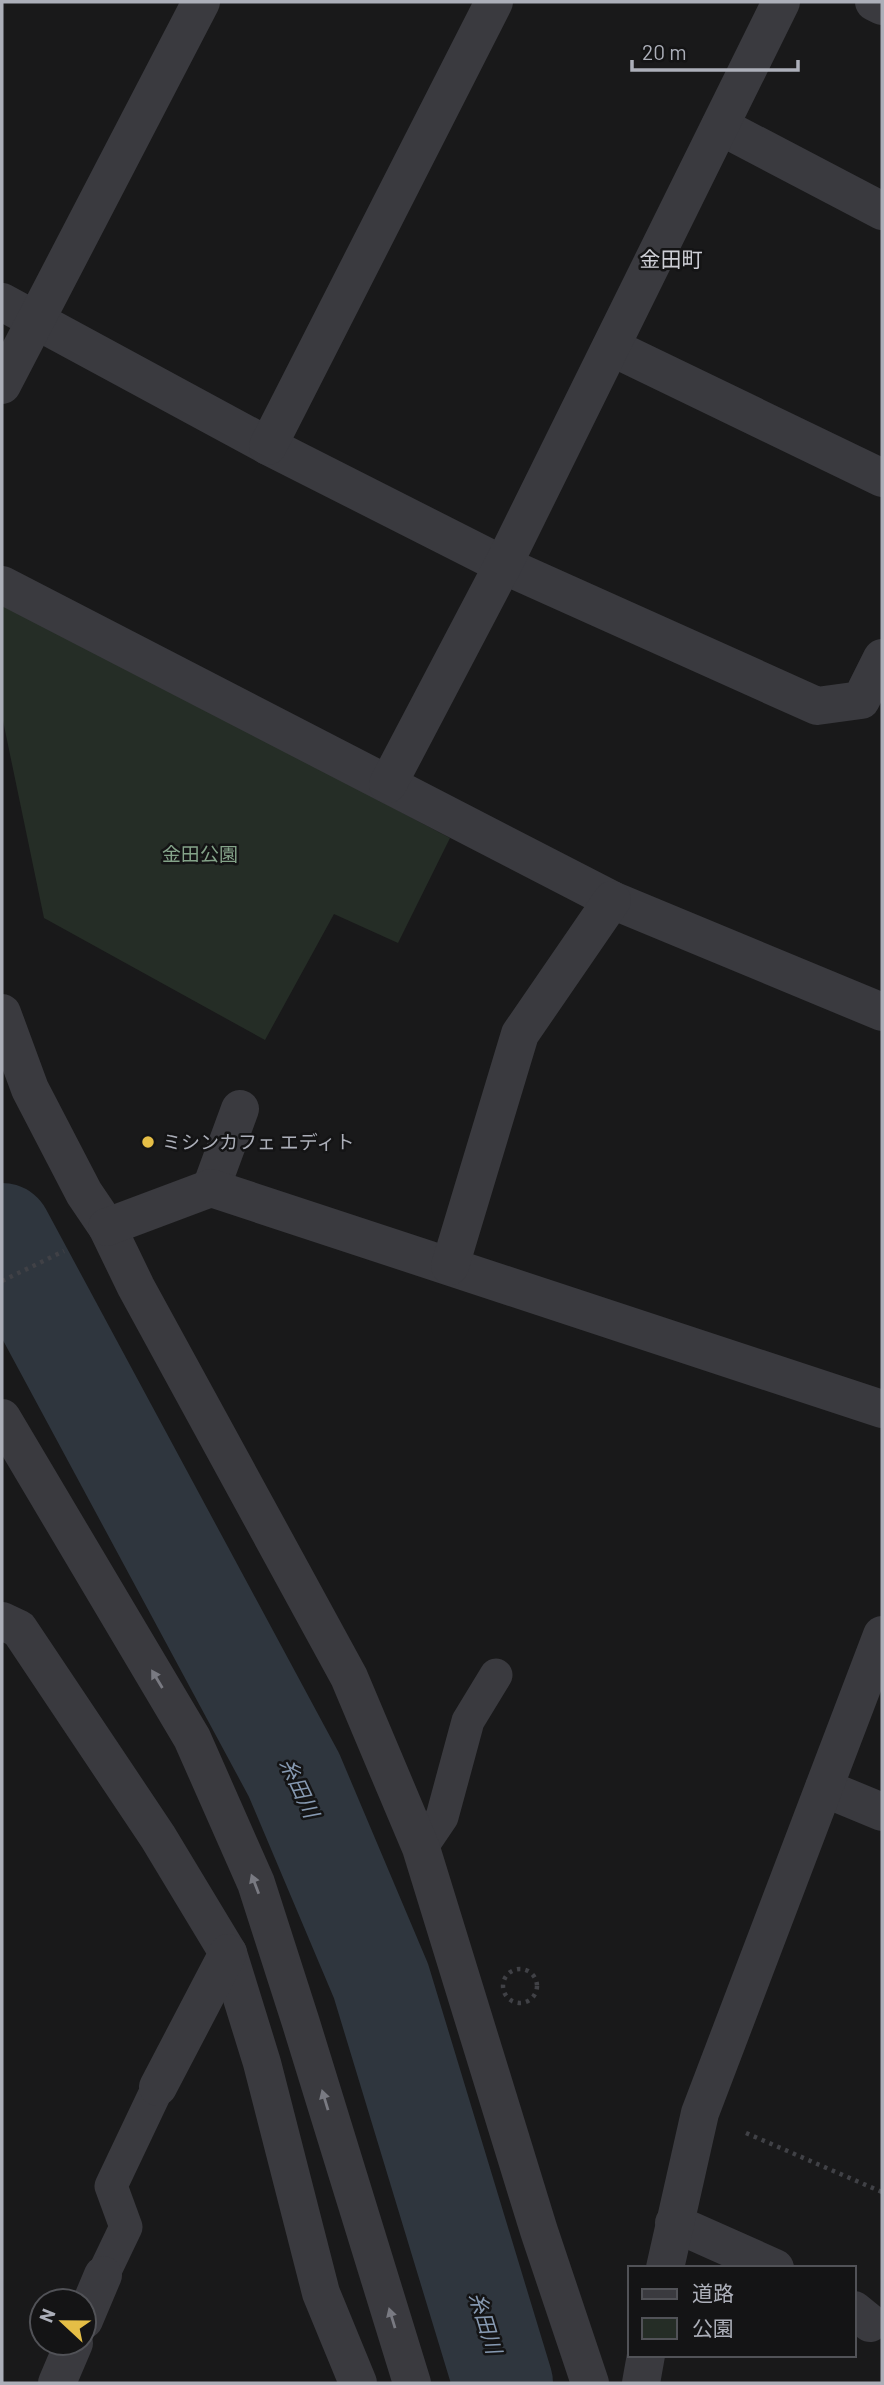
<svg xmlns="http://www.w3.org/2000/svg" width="884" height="2385" font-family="Barlow,'Noto Sans JP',sans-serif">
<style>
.green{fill:#252d26}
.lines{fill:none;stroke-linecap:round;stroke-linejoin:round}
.river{stroke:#2f363e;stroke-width:100}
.path{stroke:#404146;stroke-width:4.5;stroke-dasharray:3.5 5;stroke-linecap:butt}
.lane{stroke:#3a3a3f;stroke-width:33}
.street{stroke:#3a3a3f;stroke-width:38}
.oneway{fill:#797a82}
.poi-dot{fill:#e5be46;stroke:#141415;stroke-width:2.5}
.labels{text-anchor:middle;stroke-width:5;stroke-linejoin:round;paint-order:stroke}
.park-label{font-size:19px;fill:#84a389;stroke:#141415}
.poi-label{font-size:19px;fill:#acafb9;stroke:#141415;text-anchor:start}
.neighbourhood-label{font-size:21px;fill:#cdced5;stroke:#141415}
.water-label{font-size:21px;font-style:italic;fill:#8699b1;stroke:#141415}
</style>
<rect width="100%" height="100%" fill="#19191a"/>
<!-- green -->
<path class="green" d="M2,601L450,838L398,943L334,914L265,1040L44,918L2,716Z"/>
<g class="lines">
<!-- river -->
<path class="river" d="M2,1233L294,1775L381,1981L503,2383"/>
<!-- path -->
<g class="path">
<path d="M2,1281L64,1251"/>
<circle cx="520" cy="1986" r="17"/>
<path d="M746,2133L882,2192"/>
</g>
<!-- lane -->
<g class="lane">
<path d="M421,1848L442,1817L468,1721L496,1675"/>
<path d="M103,2275L126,2227L111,2186L158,2087"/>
</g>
<!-- street -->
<g class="street">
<path d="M874,2L882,6"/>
<path d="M720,126L882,211"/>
<path d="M2,302L268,446L503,565L817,706L861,700L882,658"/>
<path d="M611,347L882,478"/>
<path d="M2,385L201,2"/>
<path d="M268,446L494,2"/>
<path d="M2,585L612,900L882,1012"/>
<path d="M388,784L503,565L781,2"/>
<path d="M2,1013L30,1089L84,1193L107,1227L136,1287L349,1677L421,1848L539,2231L590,2383"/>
<path d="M211,1188L240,1109"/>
<path d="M107,1227L211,1188L882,1409"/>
<path d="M450,1266L520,1034L612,900"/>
<path d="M2,1418L192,1738L256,1883L301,2023L412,2383"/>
<path d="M2,1621L19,1629L158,1837L228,1953L262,2063L321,2293L358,2383"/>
<path d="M824,1788L882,1812"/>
<path d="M158,2087L228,1953"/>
<path d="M674,2223L775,2268"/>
<path d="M665,2268L700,2113L882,1635"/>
<path d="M854,2310L870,2323"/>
<path d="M84,2320L103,2275"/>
<path d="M57,2383L74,2343"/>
<path d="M641,2383L646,2355"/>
</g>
</g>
<!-- one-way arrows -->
<defs><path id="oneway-solid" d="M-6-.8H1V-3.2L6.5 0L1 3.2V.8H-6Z" transform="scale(1.75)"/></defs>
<g class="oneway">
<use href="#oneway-solid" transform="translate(157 1679) rotate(-121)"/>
<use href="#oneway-solid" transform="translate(255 1884) rotate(-111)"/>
<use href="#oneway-solid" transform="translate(325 2100) rotate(-107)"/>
<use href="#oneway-solid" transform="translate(392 2318) rotate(-107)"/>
</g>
<!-- markers -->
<circle class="poi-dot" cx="148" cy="1142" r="7"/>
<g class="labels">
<!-- park labels -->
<g class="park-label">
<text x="200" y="861">金田公園</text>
</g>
<!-- poi labels -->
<g class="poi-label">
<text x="162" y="1149">ミシンカフェ エディト</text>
</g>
<!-- neighbourhood labels -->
<g class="neighbourhood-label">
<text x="671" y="267">金田町</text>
</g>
<!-- water labels -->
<g class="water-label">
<text transform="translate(299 1788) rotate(65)" y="7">糸田川</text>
<text transform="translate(485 2323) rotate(73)" y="7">糸田川</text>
</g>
</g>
<!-- border -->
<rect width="884" height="2385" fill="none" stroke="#acafb9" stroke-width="7"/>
<!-- legend -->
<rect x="628" y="2266" width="228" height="91" fill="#141415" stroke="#515257" stroke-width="2"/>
<rect x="642" y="2289" width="35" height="10" fill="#3a3a3f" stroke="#515257" stroke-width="2"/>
<text x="692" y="2301" font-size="21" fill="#acafb9">道路</text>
<rect x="642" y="2318" width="35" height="21" fill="#252d26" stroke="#515257" stroke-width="2"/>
<text x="692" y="2336" font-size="21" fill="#acafb9">公園</text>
<!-- north arrow -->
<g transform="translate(63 2322) rotate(292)"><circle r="33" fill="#141415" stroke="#515257" stroke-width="2"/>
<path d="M0-5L12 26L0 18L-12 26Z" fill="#e5be46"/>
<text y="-10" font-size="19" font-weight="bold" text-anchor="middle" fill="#acafb9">N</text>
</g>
<!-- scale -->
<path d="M632 60v10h166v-10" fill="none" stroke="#acafb9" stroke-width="3.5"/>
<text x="642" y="60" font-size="21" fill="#acafb9" stroke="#141415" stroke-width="5" paint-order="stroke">20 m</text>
</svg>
